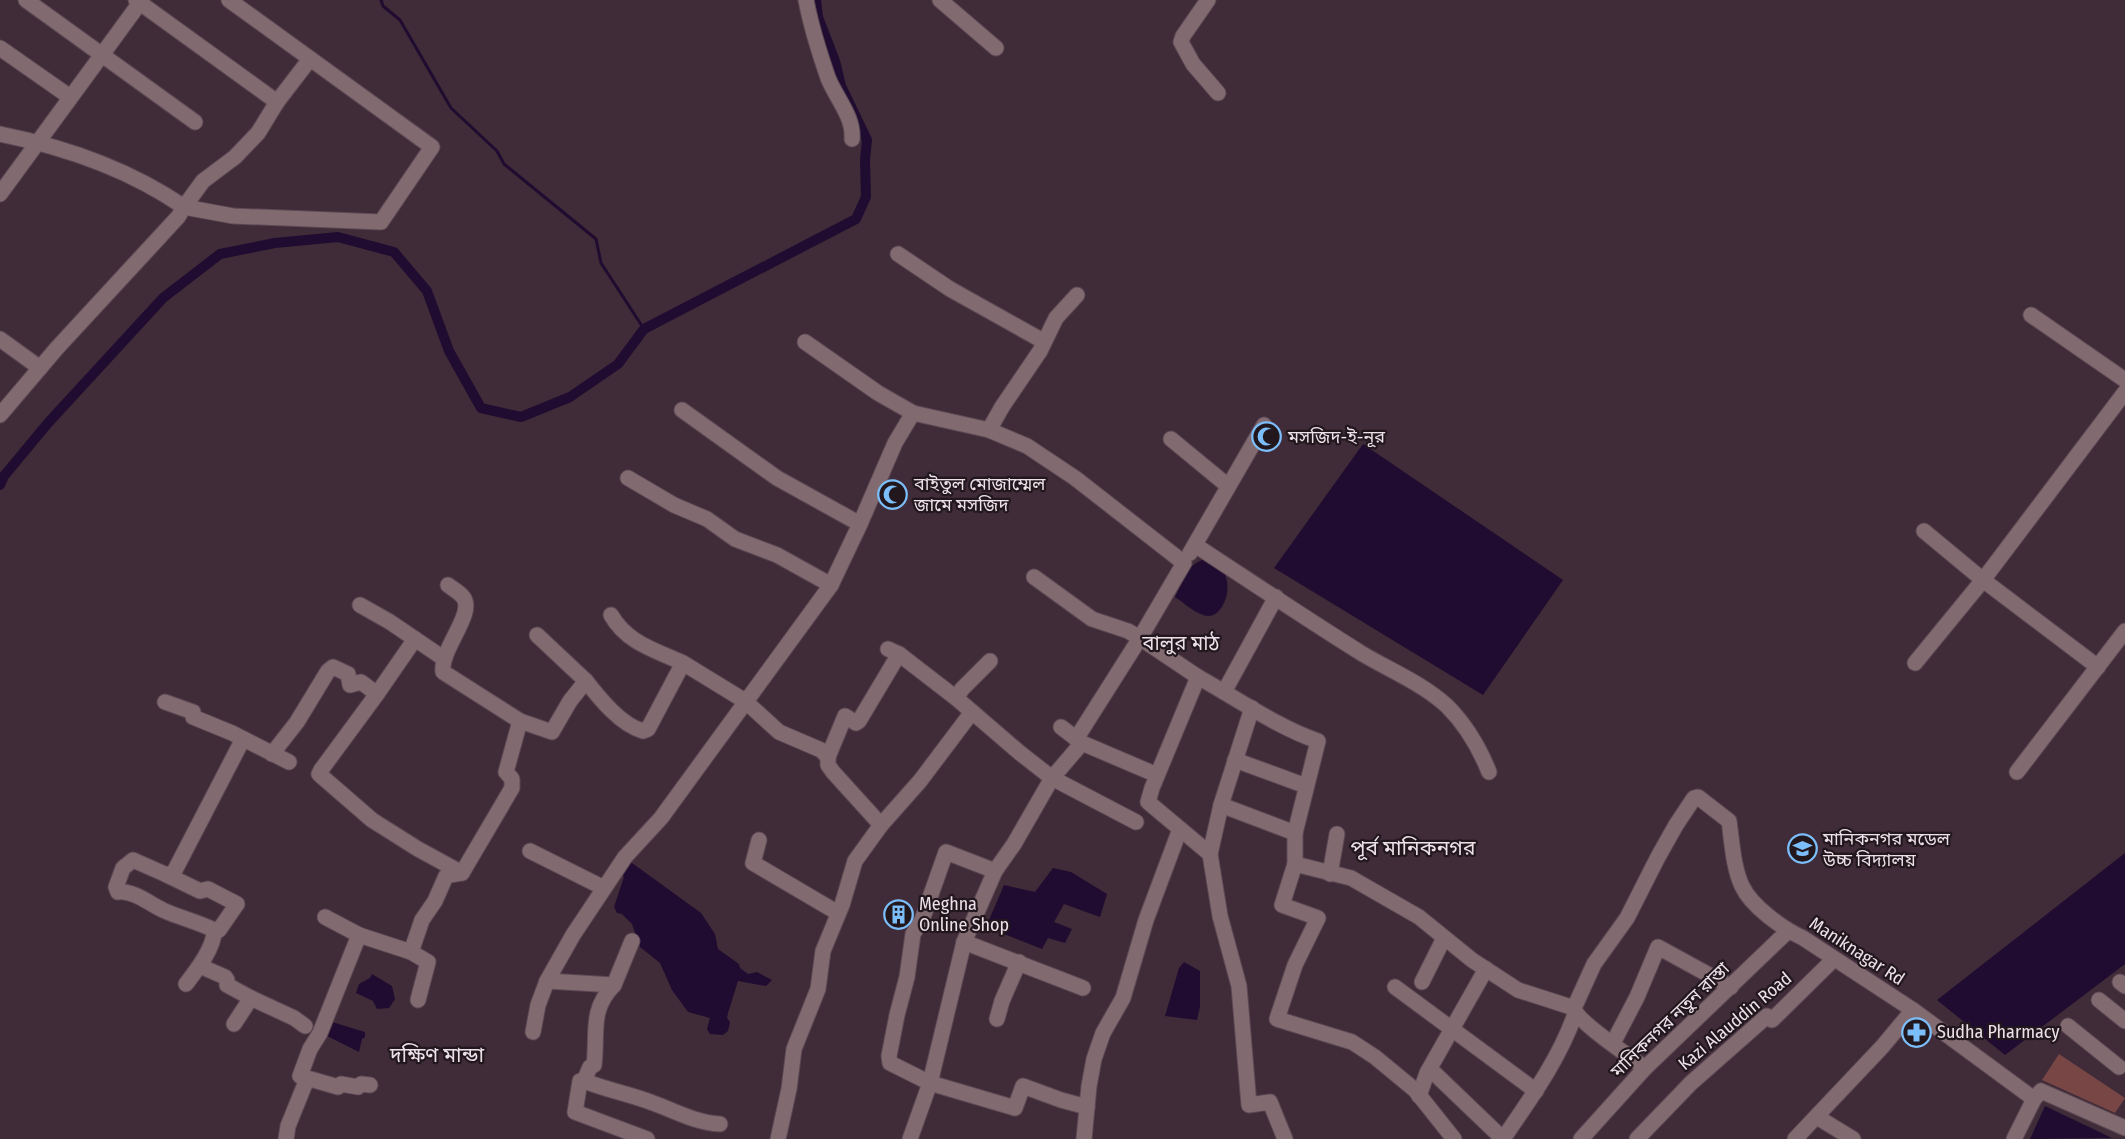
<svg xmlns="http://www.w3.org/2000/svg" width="2125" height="1139" font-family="'Fira Sans Condensed','Noto Sans Bengali',sans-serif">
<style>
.green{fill:#774645}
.water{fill:#1f0c30}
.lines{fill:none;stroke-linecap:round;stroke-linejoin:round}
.stream{stroke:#1f0c30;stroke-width:3}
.canal{stroke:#1f0c30;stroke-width:10}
.minor-casing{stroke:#5c4854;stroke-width:17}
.minor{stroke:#826b70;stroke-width:15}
.labels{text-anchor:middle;stroke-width:4.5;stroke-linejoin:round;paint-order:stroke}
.poi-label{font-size:18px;fill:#eee0e8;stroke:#21171d;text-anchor:start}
.street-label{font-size:18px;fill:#eee0e8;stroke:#21171d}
.neighbourhood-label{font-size:20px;fill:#eee0e8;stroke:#21171d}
.quarter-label{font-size:21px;fill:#eee0e8;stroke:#21171d}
</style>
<rect width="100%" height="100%" fill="#402b38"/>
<!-- green -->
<path class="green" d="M2059,1054L2125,1098L2115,1113L2042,1080Z"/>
<!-- water -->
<g class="water">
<path d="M1363,444L1563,580L1483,695L1274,568Z"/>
<path d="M1202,560C1242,564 1228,617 1208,616C1197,615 1184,603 1175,597C1182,583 1186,566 1202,560Z"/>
<path d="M2125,853V964L2005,1055L1937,1000Z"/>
<path d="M625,862L632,863L701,913L715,934L718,949L739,964L740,968L748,974L757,972L772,980L766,986L738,981L728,1013L727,1018L730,1022L728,1031L723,1035L710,1034L707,1029L710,1018L688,1012L672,990L660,963L640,947L632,924L622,914L617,913L614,907L624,877L622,874Z"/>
<path d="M1053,868L1071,872L1107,894L1100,917L1064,904L1054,922L1072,929L1065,943L1048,938L1042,949L986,927L1004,885L1035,892Z"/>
<path d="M1184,962L1200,971V1007L1197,1020L1165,1016L1179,968Z"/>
<path d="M372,974L392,986L395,999L389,1008L377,1009L373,1001L356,993L359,984L370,978Z"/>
<path d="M332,1022L365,1032V1037L362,1039L359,1052L327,1036Z"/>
<path d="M2045,1106L2112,1138L2030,1139Z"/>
</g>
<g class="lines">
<!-- stream -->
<path class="stream" d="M381,0L383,6L400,20L451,108L497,151L504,164L596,239L601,263L644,329"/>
<!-- canal -->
<path class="canal" d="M0,485L4,476L48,423L163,298L220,254L275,243L338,237L394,252L427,291L449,351L481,408L521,417L570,397L618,364L644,329L856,219L866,197L865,160L867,140L841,86L835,61L818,17L816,0"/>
<defs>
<g id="minor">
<path d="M26,0L195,122"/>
<path d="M136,0L277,102"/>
<path d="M229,0L432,147L381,222L233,216L184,207L203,181L235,157L258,133L277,102L310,59"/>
<path d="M806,0C811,27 819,52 828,78C836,98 854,117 852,139"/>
<path d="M940,0L996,48"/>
<path d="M1208,0L1183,36L1181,42L1193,64L1218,93"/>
<path d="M0,48L70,97"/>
<path d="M0,134C65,147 129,169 184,207L178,217L57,348L0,415"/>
<path d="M0,194L142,0"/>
<path d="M898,254L950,289L1043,341"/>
<path d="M2031,315L2125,380"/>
<path d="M0,339L40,368"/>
<path d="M805,342L878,393L913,413"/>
<path d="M682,410L777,478L860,524"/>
<path d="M989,430L1002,407L1040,351L1056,318L1077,295"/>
<path d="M1171,439L1228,486"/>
<path d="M628,478L674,505L707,519L735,539L777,555L831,585"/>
<path d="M1924,531L1983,580L2098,667"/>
<path d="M1195,545C1250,581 1305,618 1361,653C1389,670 1422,683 1447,706C1466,725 1479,747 1489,772"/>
<path d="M1190,553L1264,425"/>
<path d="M1034,577L1092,619L1128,631L1140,638L1076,739"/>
<path d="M448,585C453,589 459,592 463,597C476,613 440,649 443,672L520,721"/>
<path d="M360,605L390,622L415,639L377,694"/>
<path d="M611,615C627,643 655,650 683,663"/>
<path d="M537,635L586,681"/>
<path d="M415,639L443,658"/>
<path d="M888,649L899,654L956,698L1020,753L1052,778L1136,822"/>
<path d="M1915,663L1983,580L2125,392"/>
<path d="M1198,677C1236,698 1277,727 1318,741L1295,833"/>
<path d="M1224,692L1276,597"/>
<path d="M956,698L962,689L990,661"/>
<path d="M165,702L193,712V717L232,733L289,762"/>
<path d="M1061,727L1082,743L1157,775"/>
<path d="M272,754L297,722L328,671L333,667L348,674L350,685L361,682L377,694L321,770L319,774L372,820L418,849L462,873"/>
<path d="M1235,760L1306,786"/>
<path d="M2017,772L2125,631"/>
<path d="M1221,805L1252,708"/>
<path d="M881,825L920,781L972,712"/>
<path d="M759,840L753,863L838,913"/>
<path d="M530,851L604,888"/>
<path d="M1210,854L1221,805L1295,833V864L1351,878L1419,917L1472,960L1518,990L1574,1008C1577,1022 1631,1057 1645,1068"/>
<path d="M1295,864L1282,905L1318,918L1295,965L1277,1019L1352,1042L1375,1057L1415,1090L1454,1139"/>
<path d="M995,871L946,852L922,920L913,934L907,977L897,1015L889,1056L890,1063L930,1083L1015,1108L1023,1086L1061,1100L1087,1107"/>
<path d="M1330,874L1337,834"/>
<path d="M167,875L200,891L208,889L237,904L219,930H214"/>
<path d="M325,917L359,935"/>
<path d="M632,941L614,985L547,981L573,935L625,857L661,818L831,585L860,524L895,443L913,413L989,430L1027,446L1075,478L1184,563L1140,638L1198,677L1152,788L1148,802L1210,854L1220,916L1239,986L1249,1105L1270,1102L1285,1139"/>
<path d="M964,942L1083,988"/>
<path d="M411,952L428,962L418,1000"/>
<path d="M200,966L225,977L227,980V985L251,998L234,1024"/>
<path d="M1422,982L1444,938"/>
<path d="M2120,982L2125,986"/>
<path d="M186,984C196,971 215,947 214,930C198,922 181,918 165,911C151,905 134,890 118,892L116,887L123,868L133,860L167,875L174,872L243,739"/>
<path d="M614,985C589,1010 598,1034 594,1065L590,1067L584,1081C607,1090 630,1094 653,1103C675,1111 696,1123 720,1124"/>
<path d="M1395,987L1536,1091"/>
<path d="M251,998L294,1018L305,1026"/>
<path d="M2099,1000L2125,1021"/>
<path d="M1574,1008L1594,964L1627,918L1658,857L1676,825L1694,798L1698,797L1729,821C1732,841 1733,867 1742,886C1751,906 1783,929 1803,938L1913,1010L2034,1099"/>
<path d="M997,1019L1002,1001L1019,962"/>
<path d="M2068,1026L2119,1067"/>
<path d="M533,1032L538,1005L547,981"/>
<path d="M1613,1043L1637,997L1658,947L1731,987"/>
<path d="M1430,1069L1503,1139"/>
<path d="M585,1080L580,1081L575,1112L647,1139"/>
<path d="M370,1085L361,1084L358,1087L341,1084L338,1087L300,1076L310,1049L320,1033L359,935L411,952L422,920L435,901L446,876L462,873L512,788V779L506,772L520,721L552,732L570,701L586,681C600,699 621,725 643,731L648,729L683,663L745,701L779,732L821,750L828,757L845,716L856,723L859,721L899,654"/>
<path d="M1419,1096L1427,1073L1486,969"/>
<path d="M1817,1117L1853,1139"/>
<path d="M286,1139L288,1126L307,1079"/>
<path d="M778,1139L789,1089L794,1049L818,989L823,951L842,905L855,861L881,825L833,772L828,765V757"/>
<path d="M910,1139L930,1083L964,942L995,871L1014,844L1052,778L1082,743"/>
<path d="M1084,1139L1089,1086L1094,1059L1103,1033L1123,998L1146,920L1180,829"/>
<path d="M1503,1139C1530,1099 1559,1060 1575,1014"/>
<path d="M1581,1139L1645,1068L1788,931"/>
<path d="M1637,1139L1691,1083L1767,1016L1772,1020L1834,959"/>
<path d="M1795,1139L1882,1047L1913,1010"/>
<path d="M2014,1139L2034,1099L2041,1091L2125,1128"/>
</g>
</defs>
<!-- minor casing -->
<use href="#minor" class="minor-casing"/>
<!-- minor -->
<use href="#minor" class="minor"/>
</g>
<!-- icons -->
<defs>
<symbol id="mosque-ring" viewBox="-11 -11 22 22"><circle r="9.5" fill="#21171d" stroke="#7cbef9" stroke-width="1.5"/><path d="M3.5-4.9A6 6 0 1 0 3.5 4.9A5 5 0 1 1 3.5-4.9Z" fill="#7cbef9"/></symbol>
<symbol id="school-ring" viewBox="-11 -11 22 22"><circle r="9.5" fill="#21171d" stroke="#7cbef9" stroke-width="1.5"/><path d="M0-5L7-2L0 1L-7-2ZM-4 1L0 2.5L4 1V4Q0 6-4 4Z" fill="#7cbef9"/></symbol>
<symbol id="building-ring" viewBox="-11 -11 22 22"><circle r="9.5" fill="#21171d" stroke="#7cbef9" stroke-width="1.5"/><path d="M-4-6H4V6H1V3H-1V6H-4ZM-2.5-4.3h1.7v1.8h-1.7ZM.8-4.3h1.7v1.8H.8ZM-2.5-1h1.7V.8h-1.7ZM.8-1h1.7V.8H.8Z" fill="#7cbef9"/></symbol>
<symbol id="pharmacy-ring" viewBox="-11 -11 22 22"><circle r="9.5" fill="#21171d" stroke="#7cbef9" stroke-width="1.5"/><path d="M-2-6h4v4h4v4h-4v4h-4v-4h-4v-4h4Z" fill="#7cbef9"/></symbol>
</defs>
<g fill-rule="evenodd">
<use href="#mosque-ring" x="1250" y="420" width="33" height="33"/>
<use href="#mosque-ring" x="876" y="478" width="33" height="33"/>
<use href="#school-ring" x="1786" y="832" width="33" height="33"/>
<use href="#building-ring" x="882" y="898" width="33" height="33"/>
<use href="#pharmacy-ring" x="1900" y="1016" width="33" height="33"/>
</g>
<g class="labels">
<!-- poi labels -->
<g class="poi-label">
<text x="1288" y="443">মসজিদ-ই-নূর</text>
<text x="914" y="490">বাইতুল মোজাম্মেল<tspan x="914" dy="21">জামে মসজিদ</tspan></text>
<text x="1823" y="845">মানিকনগর মডেল<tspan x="1823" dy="21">উচ্চ বিদ্যালয়</tspan></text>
<text x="919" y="910">Meghna<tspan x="919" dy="21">Online Shop</tspan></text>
<text x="1937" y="1038">Sudha Pharmacy</text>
</g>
<!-- street labels -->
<g class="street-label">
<text transform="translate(1857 951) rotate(33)" y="6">Maniknagar Rd</text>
<text transform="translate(1670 1020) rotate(-44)" y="6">মানিকনগর নতুন রাস্তা</text>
<text transform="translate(1735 1021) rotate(-40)" y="6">Kazi Alauddin Road</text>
</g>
<!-- neighbourhood labels -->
<g class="neighbourhood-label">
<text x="1181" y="650">বালুর মাঠ</text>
</g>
<!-- quarter labels -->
<g class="quarter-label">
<text x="1413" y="855">পূর্ব মানিকনগর</text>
<text x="437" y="1062">দক্ষিণ মান্ডা</text>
</g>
</g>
</svg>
